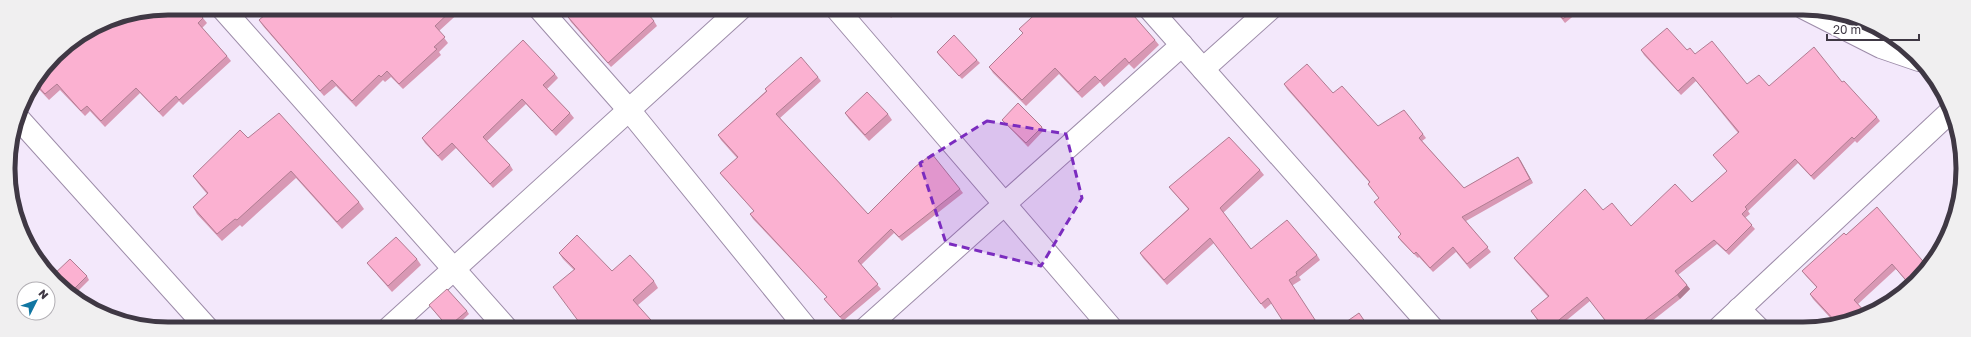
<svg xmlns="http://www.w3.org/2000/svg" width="1971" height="337" font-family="'Golos Text',sans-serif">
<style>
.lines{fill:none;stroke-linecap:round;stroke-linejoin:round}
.minor-casing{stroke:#9d8ca9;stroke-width:24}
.minor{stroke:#fff;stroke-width:22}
.wall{fill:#d898b4}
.shaded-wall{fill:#b07c92}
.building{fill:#fbb1d1;stroke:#b07c92}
.marked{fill:#7b2cbf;fill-opacity:0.2;stroke:#7b2cbf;stroke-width:3;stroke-dasharray:8 5;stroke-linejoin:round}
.rim{fill:none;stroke:#3f3844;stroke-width:5}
</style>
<rect width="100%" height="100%" fill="#f3e8fb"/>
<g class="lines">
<defs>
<g id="minor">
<path d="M222,8L507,329"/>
<path d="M539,8L629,110L807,329"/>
<path d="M836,8L1112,329"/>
<path d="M1149,8L1433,329"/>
<path d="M1804,8L1881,47L1919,60"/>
<path d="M1203,69L1271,8"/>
<path d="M18,118L208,329"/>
<path d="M1739,309L1759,329"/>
<path d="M388,329L741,8"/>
<path d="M865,329L1182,45"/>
<path d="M1718,329L1951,111"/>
</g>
</defs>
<!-- minor casing -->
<use href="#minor" class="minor-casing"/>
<!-- minor -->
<use href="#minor" class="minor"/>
</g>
<!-- wall -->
<g class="wall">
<path d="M273,8H462L463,9L439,31L448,43L439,52L441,55L403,89L391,77L385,82L383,80L356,107L336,86L324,96L263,26L259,20Z"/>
<path d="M884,8H902L891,18Z"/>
<path d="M1553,8H1583L1565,23Z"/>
<path d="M568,17L654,21L657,26L611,67L571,22Z"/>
<path d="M203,18L207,23L202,28L227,56L231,61L183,105L179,101L163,117L140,93L105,127L90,111L85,116L60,90L49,100L35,85L55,55Z"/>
<path d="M1019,29L1155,40L1159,45L1134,69L1129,64L1104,87L1100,82L1082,98L1059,74L1026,106L993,73L989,67L1023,33Z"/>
<path d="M1641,50H1687L1747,84L1769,86L1842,82L1877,117L1880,121L1857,143L1855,141L1814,180L1798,163L1748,211L1750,214L1745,218L1755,229L1729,255L1717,244L1678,275L1690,289L1680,299L1642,329H1612L1590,301L1556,329H1544L1531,311L1548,297L1517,262L1514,258L1603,210L1631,226L1692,202L1727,171L1713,155L1738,133L1696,81L1681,95L1644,55Z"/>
<path d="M937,52L977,60L980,63L962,79L939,55Z"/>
<path d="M555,74L558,78L547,89L570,113L574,118L556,136L526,104L487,141L510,165L513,170L493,188L456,148L442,161L425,143L422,138Z"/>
<path d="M818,77L821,81L780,118L868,214L960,189L963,193L902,241L894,233L861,265L881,289L843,321L824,299L827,297L753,219L750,214L754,211L723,177L720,173L737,158L721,140L718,135L766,91L765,89Z"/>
<path d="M1284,84L1333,93L1378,126L1423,134L1426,138L1422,141L1464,188L1518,157L1533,183L1466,221L1491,252L1470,269L1456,252L1433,272L1419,257L1418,258L1401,241L1398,237L1401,234L1374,202L1379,198L1368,184L1369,182L1287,89Z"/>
<path d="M845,113L888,114L892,120L869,141L849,119Z"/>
<path d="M1002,120L1042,127L1044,130L1028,147L1005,123Z"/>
<path d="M248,138L359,202L364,209L342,229L296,178L242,227L240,225L222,241L197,214L193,207L207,194L198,183L193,176Z"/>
<path d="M1260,170L1264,175L1223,213L1251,249L1317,255L1320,260L1299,277L1301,280L1293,285L1265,309L1214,243L1167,285L1143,258L1140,253L1188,209L1173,192L1169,187Z"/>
<path d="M1877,207L1916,282L1910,286L1896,269L1858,304L1867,314L1835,323L1813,299L1810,294L1817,288L1806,276L1802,271L1846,235Z"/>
<path d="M559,253L612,271L654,281L658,288L638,305L579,322L574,270L563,259Z"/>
<path d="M417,259L421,265L392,292L372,269L367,263Z"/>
<path d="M87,276L89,280L74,295L51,277Z"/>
<path d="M429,305L467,311L469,314L453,329H449Z"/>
</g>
<!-- shaded-wall -->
<g class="shaded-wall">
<path d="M1518,157L1521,161L1533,183L1530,179Z"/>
<path d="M1687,285L1690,289L1680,299L1677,295Z"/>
</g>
<!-- building -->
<g class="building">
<path d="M168,8H195L203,18L198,23L227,56L179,100L176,96L159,112L136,88L101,121L87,106L81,111L57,84L45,94L36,84L55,55L107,20Z"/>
<path d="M273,8H454L435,26L445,37L434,47L437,49L399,84L387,71L381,77L379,75L352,101L332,80L320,91L259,20Z"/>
<path d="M579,8H643L654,21L608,63L568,17Z"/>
<path d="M884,8H892L887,13Z"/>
<path d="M1042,8H1122L1123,10L1125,8H1127L1155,40L1129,63L1125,58L1100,81L1095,76L1078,92L1055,68L1022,100L989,67L1023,33L1019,29Z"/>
<path d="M1554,8H1576L1563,19Z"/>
<path d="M1667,28L1687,50L1690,48L1695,54L1712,41L1747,84L1759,75L1769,86L1814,47L1842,82L1844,81L1877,117L1854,139L1852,137L1811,176L1795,159L1745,207L1747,209L1742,214L1752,225L1726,251L1714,240L1675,271L1687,285L1677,295L1633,329H1612L1587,297L1548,329H1545L1531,311L1549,296L1514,258L1585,189L1603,210L1612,203L1631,226L1675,184L1692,202L1727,171L1713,155L1739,132L1693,77L1678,91L1641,50Z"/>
<path d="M954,35L977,60L959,76L937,52Z"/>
<path d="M523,40L555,74L543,85L570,113L552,131L522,99L483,137L510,165L490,184L452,143L438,156L422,138Z"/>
<path d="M801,57L818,77L776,114L868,214L915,167L932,154L960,189L899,237L891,229L858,261L878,284L840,317L824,299L827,297L750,214L754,211L720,173L738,157L718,135L767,91L765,89Z"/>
<path d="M1307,64L1333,93L1342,86L1378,126L1404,110L1423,134L1419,138L1464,188L1518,157L1530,179L1462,217L1488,247L1467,264L1453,247L1430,268L1416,252L1414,254L1398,237L1401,234L1374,202L1379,198L1368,184L1370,182L1284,84Z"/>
<path d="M867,92L888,114L865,135L845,113Z"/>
<path d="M1018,103L1042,127L1026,143L1002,120Z"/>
<path d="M279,113L359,202L337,222L291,171L237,220L235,219L217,234L193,207L208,193L193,176L240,130L248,138Z"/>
<path d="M1229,137L1260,170L1220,208L1251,249L1287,220L1317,255L1296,272L1297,275L1289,280L1321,329H1288L1268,298L1261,304L1210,238L1164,280L1140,253L1189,209L1169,187Z"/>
<path d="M1877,207L1927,266L1916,282L1911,286L1892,264L1854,300L1867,314L1836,322L1810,294L1817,287L1802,271L1844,233L1846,235Z"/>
<path d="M577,235L612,271L630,255L654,281L633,300L659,329H572L579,322L553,287L575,269L559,253Z"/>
<path d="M396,237L417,259L388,286L367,263Z"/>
<path d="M70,259L87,276L71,292L51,277Z"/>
<path d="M447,289L467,311L448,327L429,305Z"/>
<path d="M1359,313L1370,329H1336Z"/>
<path d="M694,325L697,329H691Z"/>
</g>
<!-- marked area -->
<path class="marked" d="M987,121L1066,134L1082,198L1041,266L946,243L920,163Z"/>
<!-- crop -->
<path d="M0 0H1971V337H0ZM168 15H1803A153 153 0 0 1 1956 168V169A153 153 0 0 1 1803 322H168A153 153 0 0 1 15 169V168A153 153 0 0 1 168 15Z" fill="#f0eff0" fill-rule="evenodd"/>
<path class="rim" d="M168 15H1803A153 153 0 0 1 1956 168V169A153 153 0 0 1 1803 322H168A153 153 0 0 1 15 169V168A153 153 0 0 1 168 15Z"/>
<!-- north arrow -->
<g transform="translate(36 301) rotate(48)"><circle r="19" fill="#ffffff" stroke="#b2afb4"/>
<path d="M0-3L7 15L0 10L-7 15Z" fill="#1176a2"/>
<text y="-6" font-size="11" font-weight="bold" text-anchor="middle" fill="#3f3844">N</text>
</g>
<!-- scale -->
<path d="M1827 34v6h92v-6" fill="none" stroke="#3f3844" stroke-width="2"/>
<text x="1833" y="34" font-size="12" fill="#3f3844" stroke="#ffffff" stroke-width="3" paint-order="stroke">20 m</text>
</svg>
